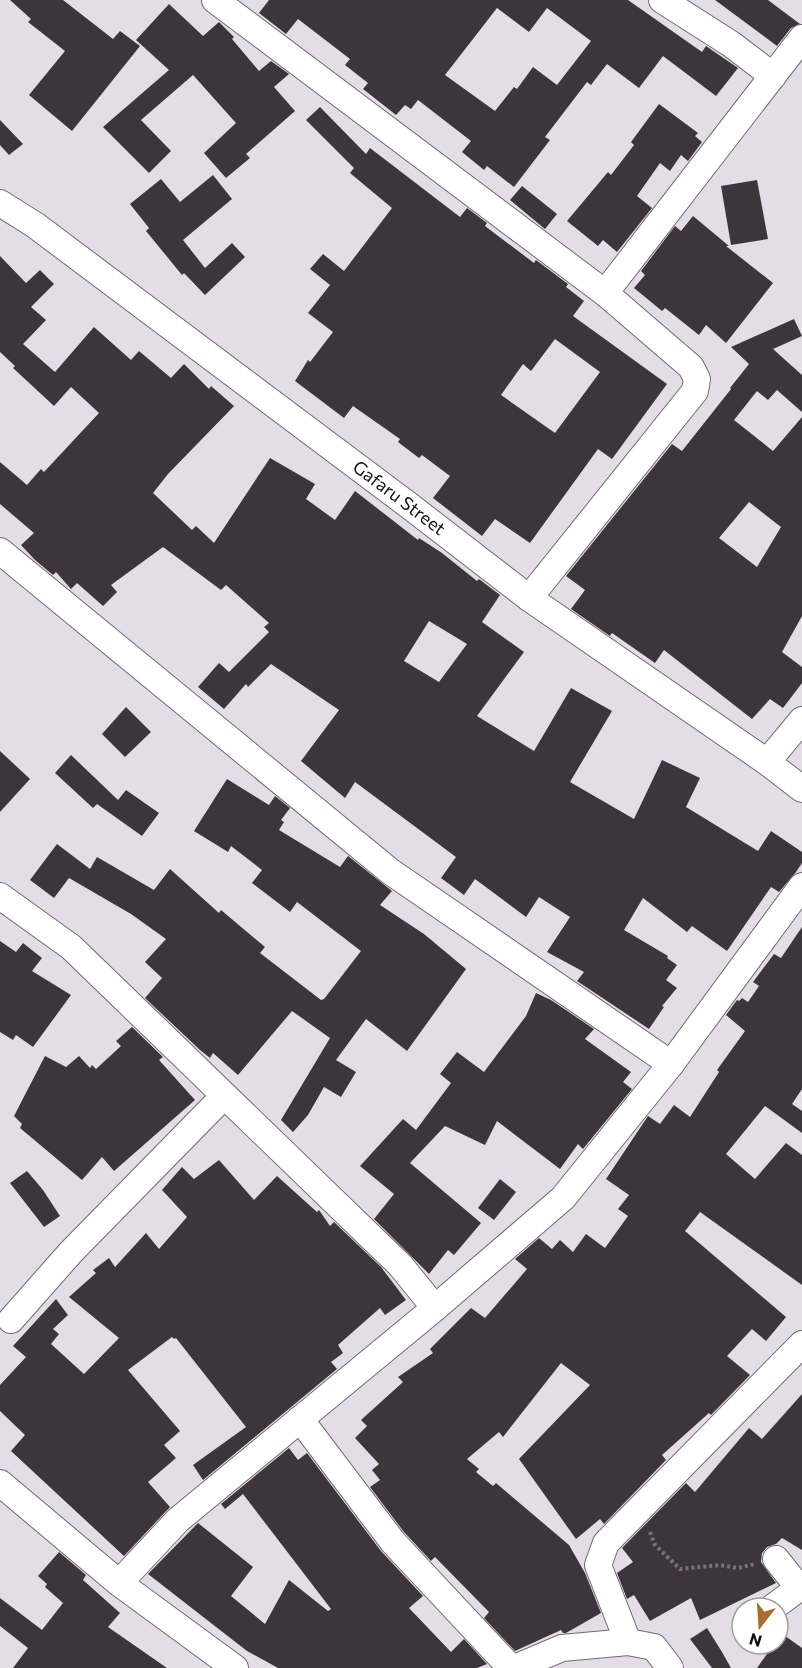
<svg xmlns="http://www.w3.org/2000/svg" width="802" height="1668" font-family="Commissioner,sans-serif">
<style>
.building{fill:#3e353c;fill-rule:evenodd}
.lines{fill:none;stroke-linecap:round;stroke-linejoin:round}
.minor-casing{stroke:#706a73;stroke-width:28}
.path{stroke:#77737a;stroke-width:4;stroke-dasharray:3 3;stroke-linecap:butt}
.minor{stroke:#fff;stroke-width:26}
.labels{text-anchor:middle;stroke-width:6;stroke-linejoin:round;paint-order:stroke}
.street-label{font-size:18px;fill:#110f12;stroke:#fff}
</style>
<rect width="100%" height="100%" fill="#e4dde8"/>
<!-- building -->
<g class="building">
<path d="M10,0H63L113,39L120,31L140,46L72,131L29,95L65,51L28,22L31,19Z"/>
<path d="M269,0H628L702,52L706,46L738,68L716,96L663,56L639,88L607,64L591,85L587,82L545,137L550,140L514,187L487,166L484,170L462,152L471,141L418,100L411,109L405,105L396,115L363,89L368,83L345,65L350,59L298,19L286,34L259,13ZM497,8L529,32L547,8L591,41L557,85L533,67L517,89L514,87L495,111L445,75Z"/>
<path d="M715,0H768L800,24L791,28L777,46Z"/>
<path d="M169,4L203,36L219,22L234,37L232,39L259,71L271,61L289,74L274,87L295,111L246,154L250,158L226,178L204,153L236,123L193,75L141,120L171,151L149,173L103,127L169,70L136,40Z"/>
<path d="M659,104L698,133L695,136L702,142L688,161L681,155L670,171L660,163L637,196L652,208L617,252L603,240L598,246L567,221L608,172L611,175L634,145L631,142Z"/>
<path d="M320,107L366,154L370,148L460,217L467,208L487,223L485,226L534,263L536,260L568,284L566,287L584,301L573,316L667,384L612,459L598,449L530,543L495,519L482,536L433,498L450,476L422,455L419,458L398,442L400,439L353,406L344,418L295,381L308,360L310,362L333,332L308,313L330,285L310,269L323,254L344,271L392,208L350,173L354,168L306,120ZM555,339L600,372L555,433L501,395L523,364L531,371Z"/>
<path d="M0,120L23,144L9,155L0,145Z"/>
<path d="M213,175L232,199L183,240L205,268L232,243L245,257L205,295L184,273L182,275L146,231L149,228L130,204L161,179L180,202Z"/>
<path d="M757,180L768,239L731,245L721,186Z"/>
<path d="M522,186L557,214L545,229L510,200Z"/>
<path d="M693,216L729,246H726L773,283L726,343L706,325L699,335L665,308L662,311L634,288L645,275L641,271L675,226L681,231Z"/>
<path d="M0,256L26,283L40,270L54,284L31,307L46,320L23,344L55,372L94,327L131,360L139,351L171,378L184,364L209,389L211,386L234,406L168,474L153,493L192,530L196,526L214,543L270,458L315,484L306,499L335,520L355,491L418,540L419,538L442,553L477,581L479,579L500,595L482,622L524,652L477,716L534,751L571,688L612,711L570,782L634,819L662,760L700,778L686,807L758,851L771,831L802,852V863L796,872L779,892L771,887L727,951L692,926L687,932L643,898L624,930L668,956L667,958L677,965L666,980L677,988L662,1006L664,1007L649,1029L577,981L584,972L547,952L570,917L539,897L526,917L475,879L464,895L441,878L456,857L355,782L345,798L301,761L339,710L271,664L248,687L246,684L224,709L198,687L219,663L229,672L269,632L264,627L269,623L226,585L221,590L163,547L111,585L117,592L103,606L77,583L71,589L56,572L53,575L35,560L21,545L34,533L0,504V462L27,485L41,469L44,472L99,413L71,387L54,406L13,368L15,366L0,352ZM429,621L467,644L439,682L404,661Z"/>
<path d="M794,319L802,336L773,349L802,375V412L777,390L768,400L757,391L734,420L773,451L802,417V616L782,652L802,667V683L783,708L770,699L752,719L664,650L655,663L612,633L610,636L571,609L585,590L566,576L672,444L682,451L731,389L730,388L749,364L731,347ZM749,502L781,527L757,567L719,538Z"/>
<path d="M126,707L151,732L125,757L102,734Z"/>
<path d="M0,751L30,779L0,812Z"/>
<path d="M71,755L118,800L126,790L159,813L142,836L97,804L93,808L55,773Z"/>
<path d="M227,779L269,805L275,796L290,808L281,820L284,822L279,830L340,867L348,856L392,891L380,905L424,934L466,969L407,1051L366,1019L336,1060L356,1072L341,1097L324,1087L308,1115L293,1132L281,1120L330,1038L292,1011L238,1075L213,1053L210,1058L200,1050L145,998L162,978L145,962L166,939L131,914L69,878L54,898L30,880L57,844L90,869L97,857L154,890L170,869L219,913L221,910L265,947L260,953L321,1000L324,999L361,951L297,902L290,912L252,883L262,870L231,846L228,852L194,831Z"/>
<path d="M802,927V1089L792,1104L802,1111V1133L765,1106L726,1154L755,1179L786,1143L802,1155V1285L700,1212L685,1231L786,1317L766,1341L752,1329L727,1356L750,1375L711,1415L709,1413L662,1455L666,1460L604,1524L600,1519L576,1539L519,1459L590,1385L561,1363L503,1437L499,1432L467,1459L479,1469L476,1472L493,1486L496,1483L569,1545L585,1573L601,1613L566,1633H563L561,1630L515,1651L484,1618L489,1612L435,1557L431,1561L404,1532L370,1487L380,1480L372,1470L379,1464L355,1438L367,1426L361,1420L403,1382L398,1377L433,1353L430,1349L471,1308L485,1318L527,1269L515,1259L539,1238L552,1249L560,1240L573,1252L586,1234L605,1248L628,1216L618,1209L629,1195L606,1179L648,1116L660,1124L674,1105L690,1117L719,1072L717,1070L745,1031L726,1015L737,1000L739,1001L742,998L748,1002L759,986L753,982L774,954L781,958Z"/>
<path d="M0,941L16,952L23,943L42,958L32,971L71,995L33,1047L16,1035L13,1040L0,1032Z"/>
<path d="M536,993L551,1000L594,1029L585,1039L631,1072L623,1082L632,1089L583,1149L578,1144L560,1169L497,1121L485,1145L445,1126L410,1163L481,1223L454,1255L448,1250L429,1274L374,1219L394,1194L360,1166L403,1119L416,1130L451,1083L440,1074L457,1052L484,1072L526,1016Z"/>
<path d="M132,1027L163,1057L159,1060L195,1100L114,1171L102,1157L82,1180L20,1128L22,1124L14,1116L45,1056L66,1067L79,1056L90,1068L92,1065L96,1069L121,1046L116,1041Z"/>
<path d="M219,1160L254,1200L277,1176L317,1212L319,1210L330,1226L334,1222L381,1267L406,1300L385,1315L380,1308L338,1345L343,1353L331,1362L337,1369L203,1480L193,1465L246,1427L176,1338L174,1339L172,1337L128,1370L180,1431L164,1445L176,1458L148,1482L170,1507L124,1556L11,1451L25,1435L0,1411V1385L26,1357L13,1346L56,1299L68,1315L53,1329L59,1334L51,1344L84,1374L119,1338L69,1297L96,1273L93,1270L109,1258L115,1267L146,1233L159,1249L187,1217L162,1190L182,1167L194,1179Z"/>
<path d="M27,1171L43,1190L60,1216L44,1227L10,1183Z"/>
<path d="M500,1179L516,1192L494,1220L478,1208Z"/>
<path d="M802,1394V1550L782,1538L776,1544L767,1547L762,1553L761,1562L776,1583L700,1620L691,1598L650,1621L634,1595L627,1599L617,1573L633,1562L622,1548L686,1483L695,1492L749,1428L762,1439Z"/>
<path d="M289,1448L298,1460L307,1453L381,1551L423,1596L409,1608L451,1652L464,1639L487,1664L477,1668H278L247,1651L148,1574L198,1523L253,1567L231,1596L265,1624L289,1580L328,1611L331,1609L243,1494L225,1509L221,1504Z"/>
<path d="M59,1552L86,1575L83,1580L120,1613L108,1627L167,1668H13L28,1648L0,1626V1598L42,1630L63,1603L45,1587L47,1584L38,1576Z"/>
<path d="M707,1628L722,1652L731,1668H712L690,1639Z"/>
<path d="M781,1633L802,1648V1668H757L774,1644H778V1638Z"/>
</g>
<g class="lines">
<defs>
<g id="minor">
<path d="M215,0L605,293L691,367L697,379L695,391L529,598"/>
<path d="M662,0L731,44L773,76"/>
<path d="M0,203L35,225L411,507L529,598L767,762L802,789"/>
<path d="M605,293L802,38"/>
<path d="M0,551L391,872L671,1064"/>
<path d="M767,762L802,720"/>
<path d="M0,896L71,947L400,1265L435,1308"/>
<path d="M11,1320L71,1252L224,1096"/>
<path d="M300,1419L393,1542L511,1668"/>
<path d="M0,1483L119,1583L235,1668"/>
<path d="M776,1559L799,1588L802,1587"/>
<path d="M119,1583L178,1520L435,1308L563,1198L671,1064L802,886"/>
<path d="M772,1608L799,1588"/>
<path d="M628,1642L598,1565L606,1543L802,1344"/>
<path d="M515,1668L562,1648L628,1642L654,1647L670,1668"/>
</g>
</defs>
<!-- minor casing -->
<use href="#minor" class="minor-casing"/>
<!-- path -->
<path class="path" d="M650,1532L655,1545L680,1569L720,1565L738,1568L755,1564"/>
<!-- minor -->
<use href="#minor" class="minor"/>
</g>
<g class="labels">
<!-- street labels -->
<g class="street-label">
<text transform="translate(399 498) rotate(37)" y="6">Gafaru Street</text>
</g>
</g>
<!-- north arrow -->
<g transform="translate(760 1626) rotate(197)"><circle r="28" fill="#ffffff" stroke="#a09fa0" stroke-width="1.5"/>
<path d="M0-4.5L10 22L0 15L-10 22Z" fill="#a76c2e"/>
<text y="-9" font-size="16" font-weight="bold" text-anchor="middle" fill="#110f12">N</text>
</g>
</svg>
